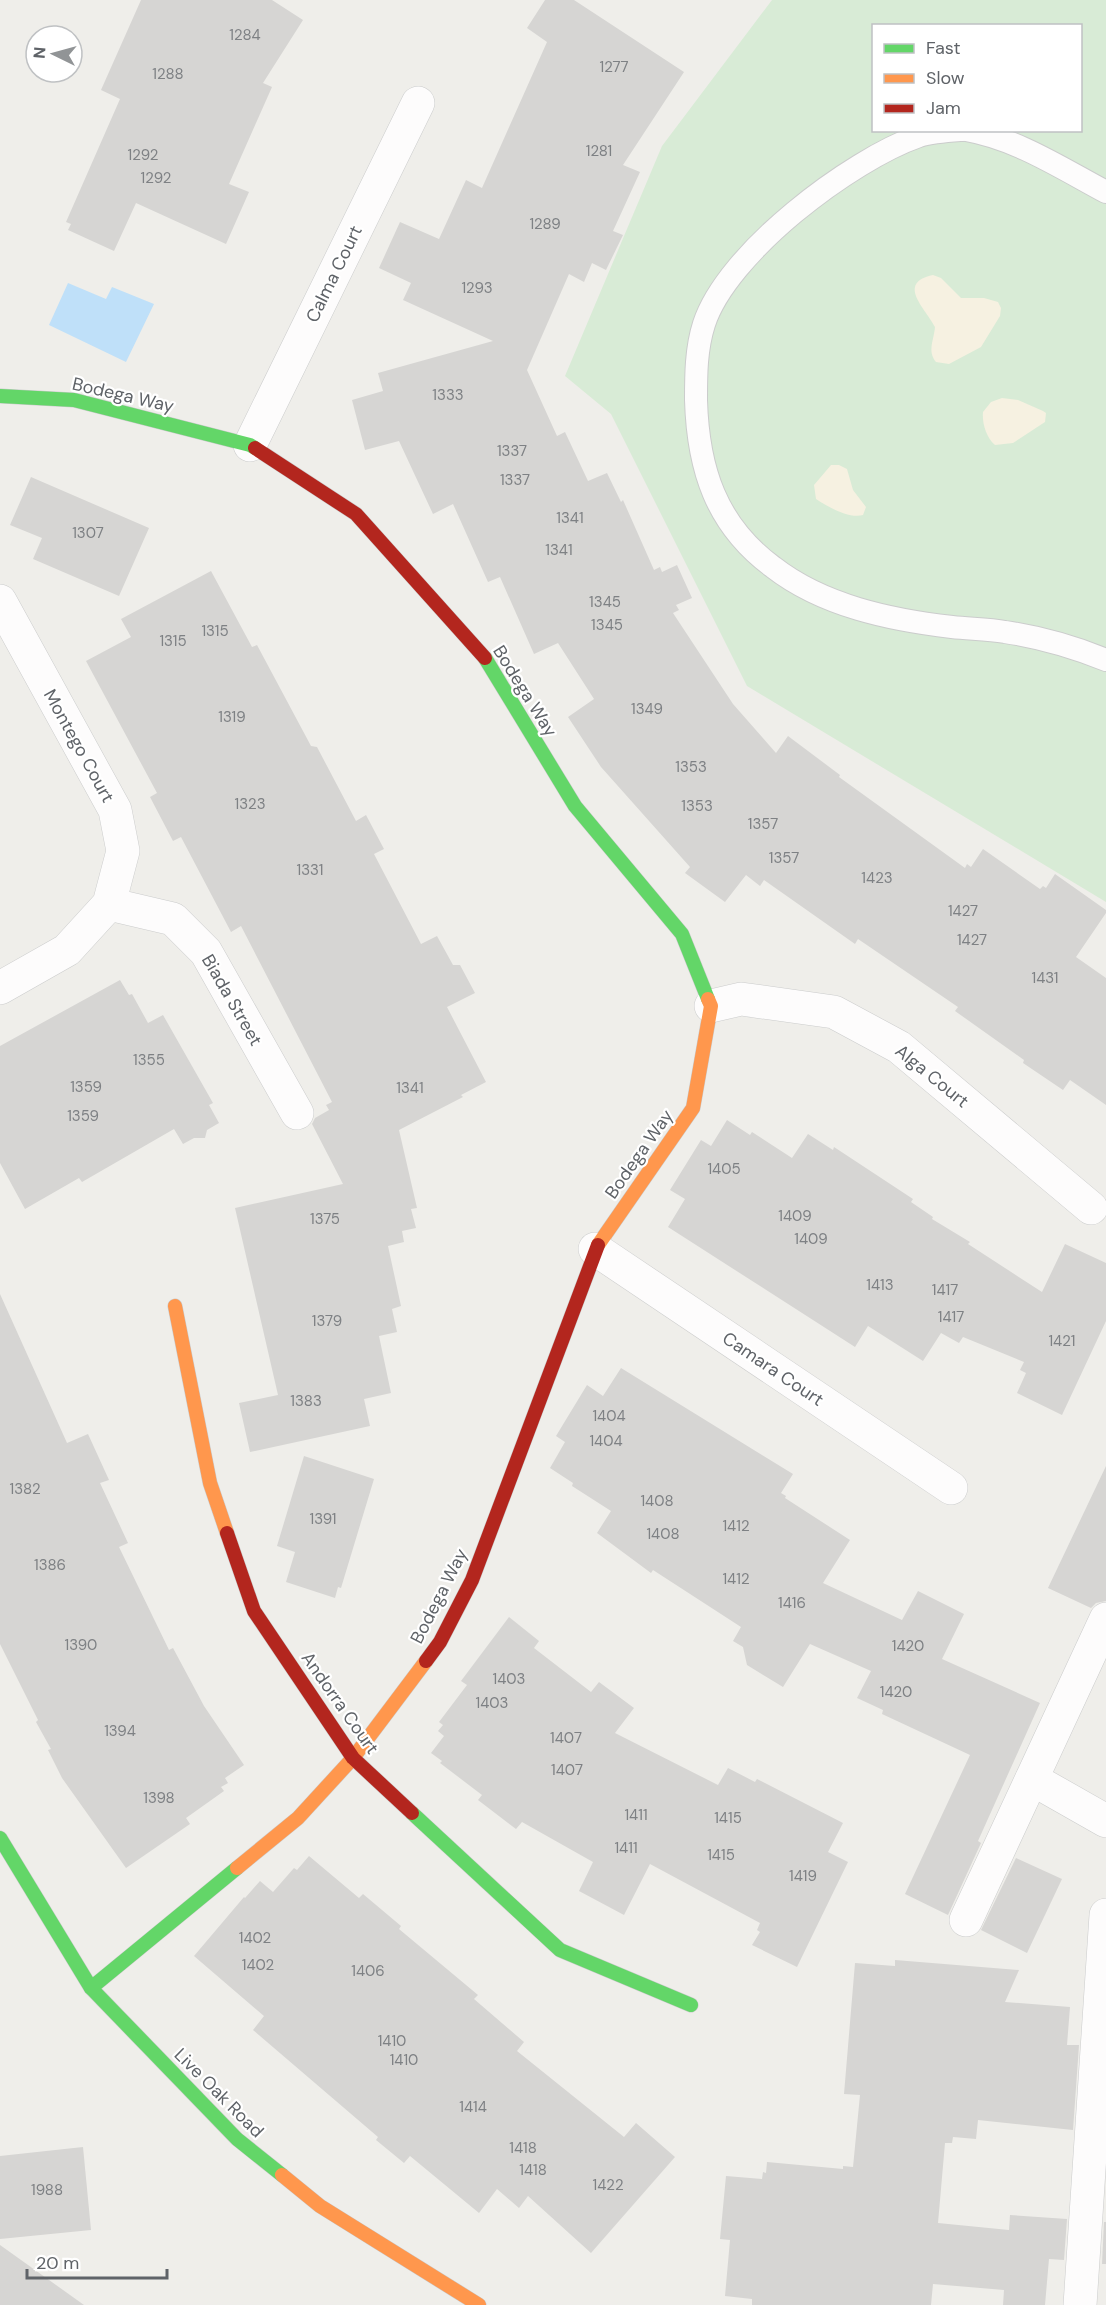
<svg xmlns="http://www.w3.org/2000/svg" width="1106" height="2305" font-family="'DM Sans',sans-serif">
<style>
.green{fill:#d8ebd6;fill-rule:evenodd}
.sand{fill:#f6f1e1}
.water{fill:#bfe0f9}
.building{fill:#d6d5d3}
.lines{fill:none;stroke-linecap:round;stroke-linejoin:round}
.lane-casing{stroke:#cbcccc;stroke-width:24}
.street-casing{stroke:#cbcccc;stroke-width:34}
.fast-casing{stroke:#cacacb;stroke-width:15}
.slow-casing{stroke:#cacacb;stroke-width:15}
.jam-casing{stroke:#cacacb;stroke-width:15}
.lane{stroke:#fdfcfc;stroke-width:22}
.street{stroke:#fdfcfc;stroke-width:33}
.fast{stroke:#63d668;stroke-width:14}
.slow{stroke:#ff974d;stroke-width:14}
.jam{stroke:#b3261e;stroke-width:14}
.labels{text-anchor:middle;stroke-width:4.5;stroke-linejoin:round;paint-order:stroke}
.number-label{font-size:15px;fill:#7e8184}
.street-label{font-size:18px;fill:#5f6368;stroke:#fff}
</style>
<rect width="100%" height="100%" fill="#efeeea"/>
<!-- green -->
<path class="green" d="M772,0H1106V902L747,686L611,414L565,376L662,146ZM874,26H1080V130H874Z"/>
<!-- sand -->
<g class="sand">
<path d="M933,275L941,278L961,298H984L998,302L1001,308L1000,316L981,347L949,364L936,362C927,351 934,340 935,327C927,310 895,283 933,275Z"/>
<path d="M1002,398L1018,400L1043,411L1046,413L1045,422L1013,443L995,445C986,437 982,423 983,412L991,402Z"/>
<path d="M831,465H839L847,469L853,490L866,507L863,515C849,519 828,507 816,499L814,485Z"/>
</g>
<!-- water -->
<path class="water" d="M68,283L106,299L112,287L154,304L126,362L49,325Z"/>
<!-- building -->
<g class="building">
<path d="M141,0H272L303,20L263,83L272,87L229,184L249,192L226,244L136,203L114,251L68,230L71,224L66,222L120,99L101,90Z"/>
<path d="M545,0H574L684,72L623,165L640,172L613,231L623,235L606,270L592,263L584,282L569,274L527,370L557,436L565,432L588,481L607,473L621,502L623,500L654,570L660,567L662,572L677,565L692,598L676,605L679,610L673,613L733,704L776,753L788,736L840,775L839,777L965,868L967,864L971,867L983,849L1040,889L1043,886L1046,888L1055,874L1106,910V913L1076,957L1106,978V1105L1070,1080L1063,1090L1023,1063L1024,1060L955,1011L958,1007L858,939L855,944L764,880L760,886L746,875L725,902L685,873L690,867L601,767L568,717L594,699L558,643L534,654L500,577L488,582L453,504L433,514L399,441L365,450L352,400L383,391L378,373L493,341L403,300L411,283L379,268L400,222L439,239L466,180L482,188L547,42L527,28Z"/>
<path d="M31,477L149,528L119,596L33,559L42,538L10,525Z"/>
<path d="M211,571L252,647L257,645L311,746L317,747L356,821L366,815L384,849L374,854L421,944L437,936L453,965H460L475,993L447,1007L486,1082L461,1095L463,1097L399,1130L417,1208L411,1209L416,1228L402,1231L404,1242L388,1246L401,1306L392,1309L397,1332L379,1336L391,1393L364,1399L370,1426L250,1452L239,1403L278,1395L235,1208L343,1184L312,1124L315,1118L329,1110L326,1105L332,1102L241,926L231,932L181,837L173,841L150,797L157,793L86,661L131,637L121,619Z"/>
<path d="M120,980L129,995L132,994L148,1023L163,1015L213,1103L209,1105L219,1123L207,1130L205,1138H194L183,1144L174,1129L82,1182L79,1178L25,1209L0,1163V1046Z"/>
<path d="M727,1120L750,1135L752,1132L792,1158L808,1134L833,1150L834,1147L913,1199L911,1202L933,1217L932,1219L970,1242L968,1244L1042,1292L1065,1244L1106,1263V1321L1062,1415L1017,1393L1026,1373L1020,1370L1024,1362L963,1337L959,1343L941,1333L923,1361L868,1326L855,1347L668,1227L685,1199L670,1190L701,1140L711,1146Z"/>
<path d="M0,1294L67,1443L88,1434L109,1480L100,1483L128,1543L119,1547L169,1650L173,1648L204,1706L244,1765L225,1778L228,1783L221,1787L224,1791L186,1818L190,1824L126,1868L62,1778L48,1750L51,1749L36,1722L38,1720L0,1644Z"/>
<path d="M621,1368L793,1474L781,1493L786,1496L785,1498L850,1540L823,1583L902,1620L918,1591L964,1614L942,1659L1040,1703L978,1841L981,1843L948,1915L905,1894L970,1755L882,1714L883,1710L857,1698L871,1671L810,1644L783,1687L747,1665L743,1647L733,1641L741,1627L653,1570L651,1573L597,1533L611,1511L572,1486L573,1483L550,1468L565,1442L556,1436L587,1385L603,1396Z"/>
<path d="M304,1456L374,1479L341,1588L338,1587L335,1598L286,1582L295,1552L277,1546Z"/>
<path d="M1106,1466V1601L1096,1603L1091,1608L1048,1588Z"/>
<path d="M509,1617L539,1641L534,1648L591,1692L599,1682L634,1708L615,1733L718,1785L728,1768L755,1782L757,1779L843,1823L828,1852L848,1862L797,1967L752,1945L760,1932L757,1930L760,1923L650,1864L624,1915L579,1891L593,1862L522,1822L516,1829L478,1800L482,1795L440,1763L442,1761L431,1753L444,1736L438,1731L443,1725L439,1722L467,1685L461,1681Z"/>
<path d="M309,1856L359,1898L363,1894L401,1926L399,1929L478,1995L474,1999L524,2042L517,2051L624,2137L636,2123L675,2157L591,2253L528,2196L519,2208L497,2189L479,2213L410,2156L404,2163L376,2140L378,2137L253,2030L264,2016L194,1956L244,1897L245,1898L260,1881L273,1892L294,1868L297,1870Z"/>
<path d="M1016,1858L1062,1879L1027,1953L981,1930Z"/>
<path d="M895,1960L1019,1970L1005,2002L1070,2007L1067,2045H1079L1073,2130L978,2120L976,2139L953,2137L952,2143H945L938,2223L1009,2230L1010,2215L1067,2219L1064,2260L1049,2259L1045,2305H1003L1004,2290L933,2284L931,2305H752V2299L725,2296L730,2240L720,2239L726,2176L762,2179L763,2172L766,2173L767,2162L843,2169V2166L853,2167L860,2095L844,2094L855,1963L895,1966Z"/>
<path d="M83,2147L91,2230L0,2239V2156Z"/>
<path d="M1104,2222H1106V2264H1102Z"/>
<path d="M0,2245L84,2305H0Z"/>
</g>
<g class="lines">
<defs>
<g id="lane">
<path d="M962,130C948,131 932,132 919,136C850,160 727,253 704,324C696,349 696,375 696,400C698,469 716,525 773,567C823,606 891,620 952,627C970,629 988,629 1005,632C1039,637 1074,647 1106,660"/>
<path d="M966,130C1017,139 1061,168 1106,192"/>
</g>
<g id="street">
<path d="M250,445L418,103"/>
<path d="M0,601L115,810L123,851L109,904L67,950L0,988"/>
<path d="M109,904L173,919L206,952L297,1113"/>
<path d="M711,1006L741,999L834,1012L899,1047L1091,1208"/>
<path d="M595,1249L951,1488"/>
<path d="M1032,1779L1106,1821"/>
<path d="M966,1920L1106,1619"/>
<path d="M1080,2305L1106,1915"/>
</g>
<g id="fast">
<path d="M0,396L74,400L250,445L255,448"/>
<path d="M485,658L575,806L682,934L708,999"/>
<path d="M412,1813L560,1950L691,2005"/>
<path d="M0,1838L91,1988L237,2139L282,2175"/>
<path d="M91,1988L237,1868"/>
</g>
<g id="slow">
<path d="M598,1245L693,1108L711,1006L708,999"/>
<path d="M175,1306L210,1483L227,1533"/>
<path d="M237,1868L298,1818L353,1758L426,1661"/>
<path d="M282,2175L320,2206L479,2305"/>
</g>
<g id="jam">
<path d="M255,448L356,514L485,658"/>
<path d="M227,1533L254,1611L353,1758L412,1813"/>
<path d="M426,1661L440,1642L472,1580L598,1245"/>
</g>
</defs>
<!-- lane casing -->
<use href="#lane" class="lane-casing"/>
<!-- street casing -->
<use href="#street" class="street-casing"/>
<!-- fast casing -->
<use href="#fast" class="fast-casing"/>
<!-- slow casing -->
<use href="#slow" class="slow-casing"/>
<!-- jam casing -->
<use href="#jam" class="jam-casing"/>
<!-- lane -->
<use href="#lane" class="lane"/>
<!-- street -->
<use href="#street" class="street"/>
<!-- fast -->
<use href="#fast" class="fast"/>
<!-- slow -->
<use href="#slow" class="slow"/>
<!-- jam -->
<use href="#jam" class="jam"/>
</g>
<g class="labels">
<!-- number labels -->
<g class="number-label">
<text x="245" y="40">1284</text>
<text x="614" y="72">1277</text>
<text x="168" y="79">1288</text>
<text x="599" y="156">1281</text>
<text x="143" y="160">1292</text>
<text x="156" y="183">1292</text>
<text x="545" y="229">1289</text>
<text x="477" y="293">1293</text>
<text x="448" y="400">1333</text>
<text x="512" y="456">1337</text>
<text x="515" y="485">1337</text>
<text x="570" y="523">1341</text>
<text x="88" y="538">1307</text>
<text x="559" y="555">1341</text>
<text x="605" y="607">1345</text>
<text x="607" y="630">1345</text>
<text x="215" y="636">1315</text>
<text x="173" y="646">1315</text>
<text x="647" y="714">1349</text>
<text x="232" y="722">1319</text>
<text x="691" y="772">1353</text>
<text x="250" y="809">1323</text>
<text x="697" y="811">1353</text>
<text x="763" y="829">1357</text>
<text x="784" y="863">1357</text>
<text x="310" y="875">1331</text>
<text x="877" y="883">1423</text>
<text x="963" y="916">1427</text>
<text x="972" y="945">1427</text>
<text x="1045" y="983">1431</text>
<text x="149" y="1065">1355</text>
<text x="86" y="1092">1359</text>
<text x="410" y="1093">1341</text>
<text x="83" y="1121">1359</text>
<text x="724" y="1174">1405</text>
<text x="795" y="1221">1409</text>
<text x="325" y="1224">1375</text>
<text x="811" y="1244">1409</text>
<text x="880" y="1290">1413</text>
<text x="945" y="1295">1417</text>
<text x="951" y="1322">1417</text>
<text x="327" y="1326">1379</text>
<text x="1062" y="1346">1421</text>
<text x="306" y="1406">1383</text>
<text x="609" y="1421">1404</text>
<text x="606" y="1446">1404</text>
<text x="25" y="1494">1382</text>
<text x="657" y="1506">1408</text>
<text x="323" y="1524">1391</text>
<text x="736" y="1531">1412</text>
<text x="663" y="1539">1408</text>
<text x="50" y="1570">1386</text>
<text x="736" y="1584">1412</text>
<text x="792" y="1608">1416</text>
<text x="81" y="1650">1390</text>
<text x="908" y="1651">1420</text>
<text x="509" y="1684">1403</text>
<text x="896" y="1697">1420</text>
<text x="492" y="1708">1403</text>
<text x="120" y="1736">1394</text>
<text x="566" y="1743">1407</text>
<text x="567" y="1775">1407</text>
<text x="159" y="1803">1398</text>
<text x="636" y="1820">1411</text>
<text x="728" y="1823">1415</text>
<text x="626" y="1853">1411</text>
<text x="721" y="1860">1415</text>
<text x="803" y="1881">1419</text>
<text x="255" y="1943">1402</text>
<text x="258" y="1970">1402</text>
<text x="368" y="1976">1406</text>
<text x="392" y="2046">1410</text>
<text x="404" y="2065">1410</text>
<text x="473" y="2112">1414</text>
<text x="523" y="2153">1418</text>
<text x="533" y="2175">1418</text>
<text x="608" y="2190">1422</text>
<text x="47" y="2195">1988</text>
</g>
<!-- street labels -->
<g class="street-label">
<text transform="translate(334 274) rotate(-64)" y="6">Calma Court</text>
<text transform="translate(123 395) rotate(13)" y="6">Bodega Way</text>
<text transform="translate(525 691) rotate(58)" y="6">Bodega Way</text>
<text transform="translate(79 746) rotate(61)" y="6">Montego Court</text>
<text transform="translate(232 1000) rotate(60)" y="6">Biada Street</text>
<text transform="translate(932 1076) rotate(39)" y="6">Alga Court</text>
<text transform="translate(639 1154) rotate(-55)" y="6">Bodega Way</text>
<text transform="translate(773 1369) rotate(34)" y="6">Camara Court</text>
<text transform="translate(439 1596) rotate(-63)" y="6">Bodega Way</text>
<text transform="translate(340 1703) rotate(55)" y="6">Andorra Court</text>
<text transform="translate(219 2093) rotate(45)" y="6">Live Oak Road</text>
</g>
</g>
<!-- legend -->
<rect x="872" y="24" width="210" height="108" fill="#ffffff" stroke="#bfc1c3" stroke-width="1.5"/>
<rect x="884" y="44" width="30" height="9" fill="#63d668" stroke="#bfc1c3" stroke-width="1.5"/>
<text x="926" y="54" font-size="18" fill="#5f6368">Fast</text>
<rect x="884" y="74" width="30" height="9" fill="#ff974d" stroke="#bfc1c3" stroke-width="1.5"/>
<text x="926" y="84" font-size="18" fill="#5f6368">Slow</text>
<rect x="884" y="104" width="30" height="9" fill="#b3261e" stroke="#bfc1c3" stroke-width="1.5"/>
<text x="926" y="114" font-size="18" fill="#5f6368">Jam</text>
<!-- north arrow -->
<g transform="translate(54 54) rotate(275)"><circle r="28" fill="#ffffff" stroke="#bfc1c3" stroke-width="1.5"/>
<path d="M0-4.5L10 22L0 15L-10 22Z" fill="#919496"/>
<text y="-9" font-size="16" font-weight="bold" text-anchor="middle" fill="#5f6368">N</text>
</g>
<!-- scale -->
<path d="M27 2269v9h140v-9" fill="none" stroke="#5f6368" stroke-width="3"/>
<text x="36" y="2269" font-size="18" fill="#5f6368" stroke="#ffffff" stroke-width="4.5" paint-order="stroke">20 m</text>
</svg>
